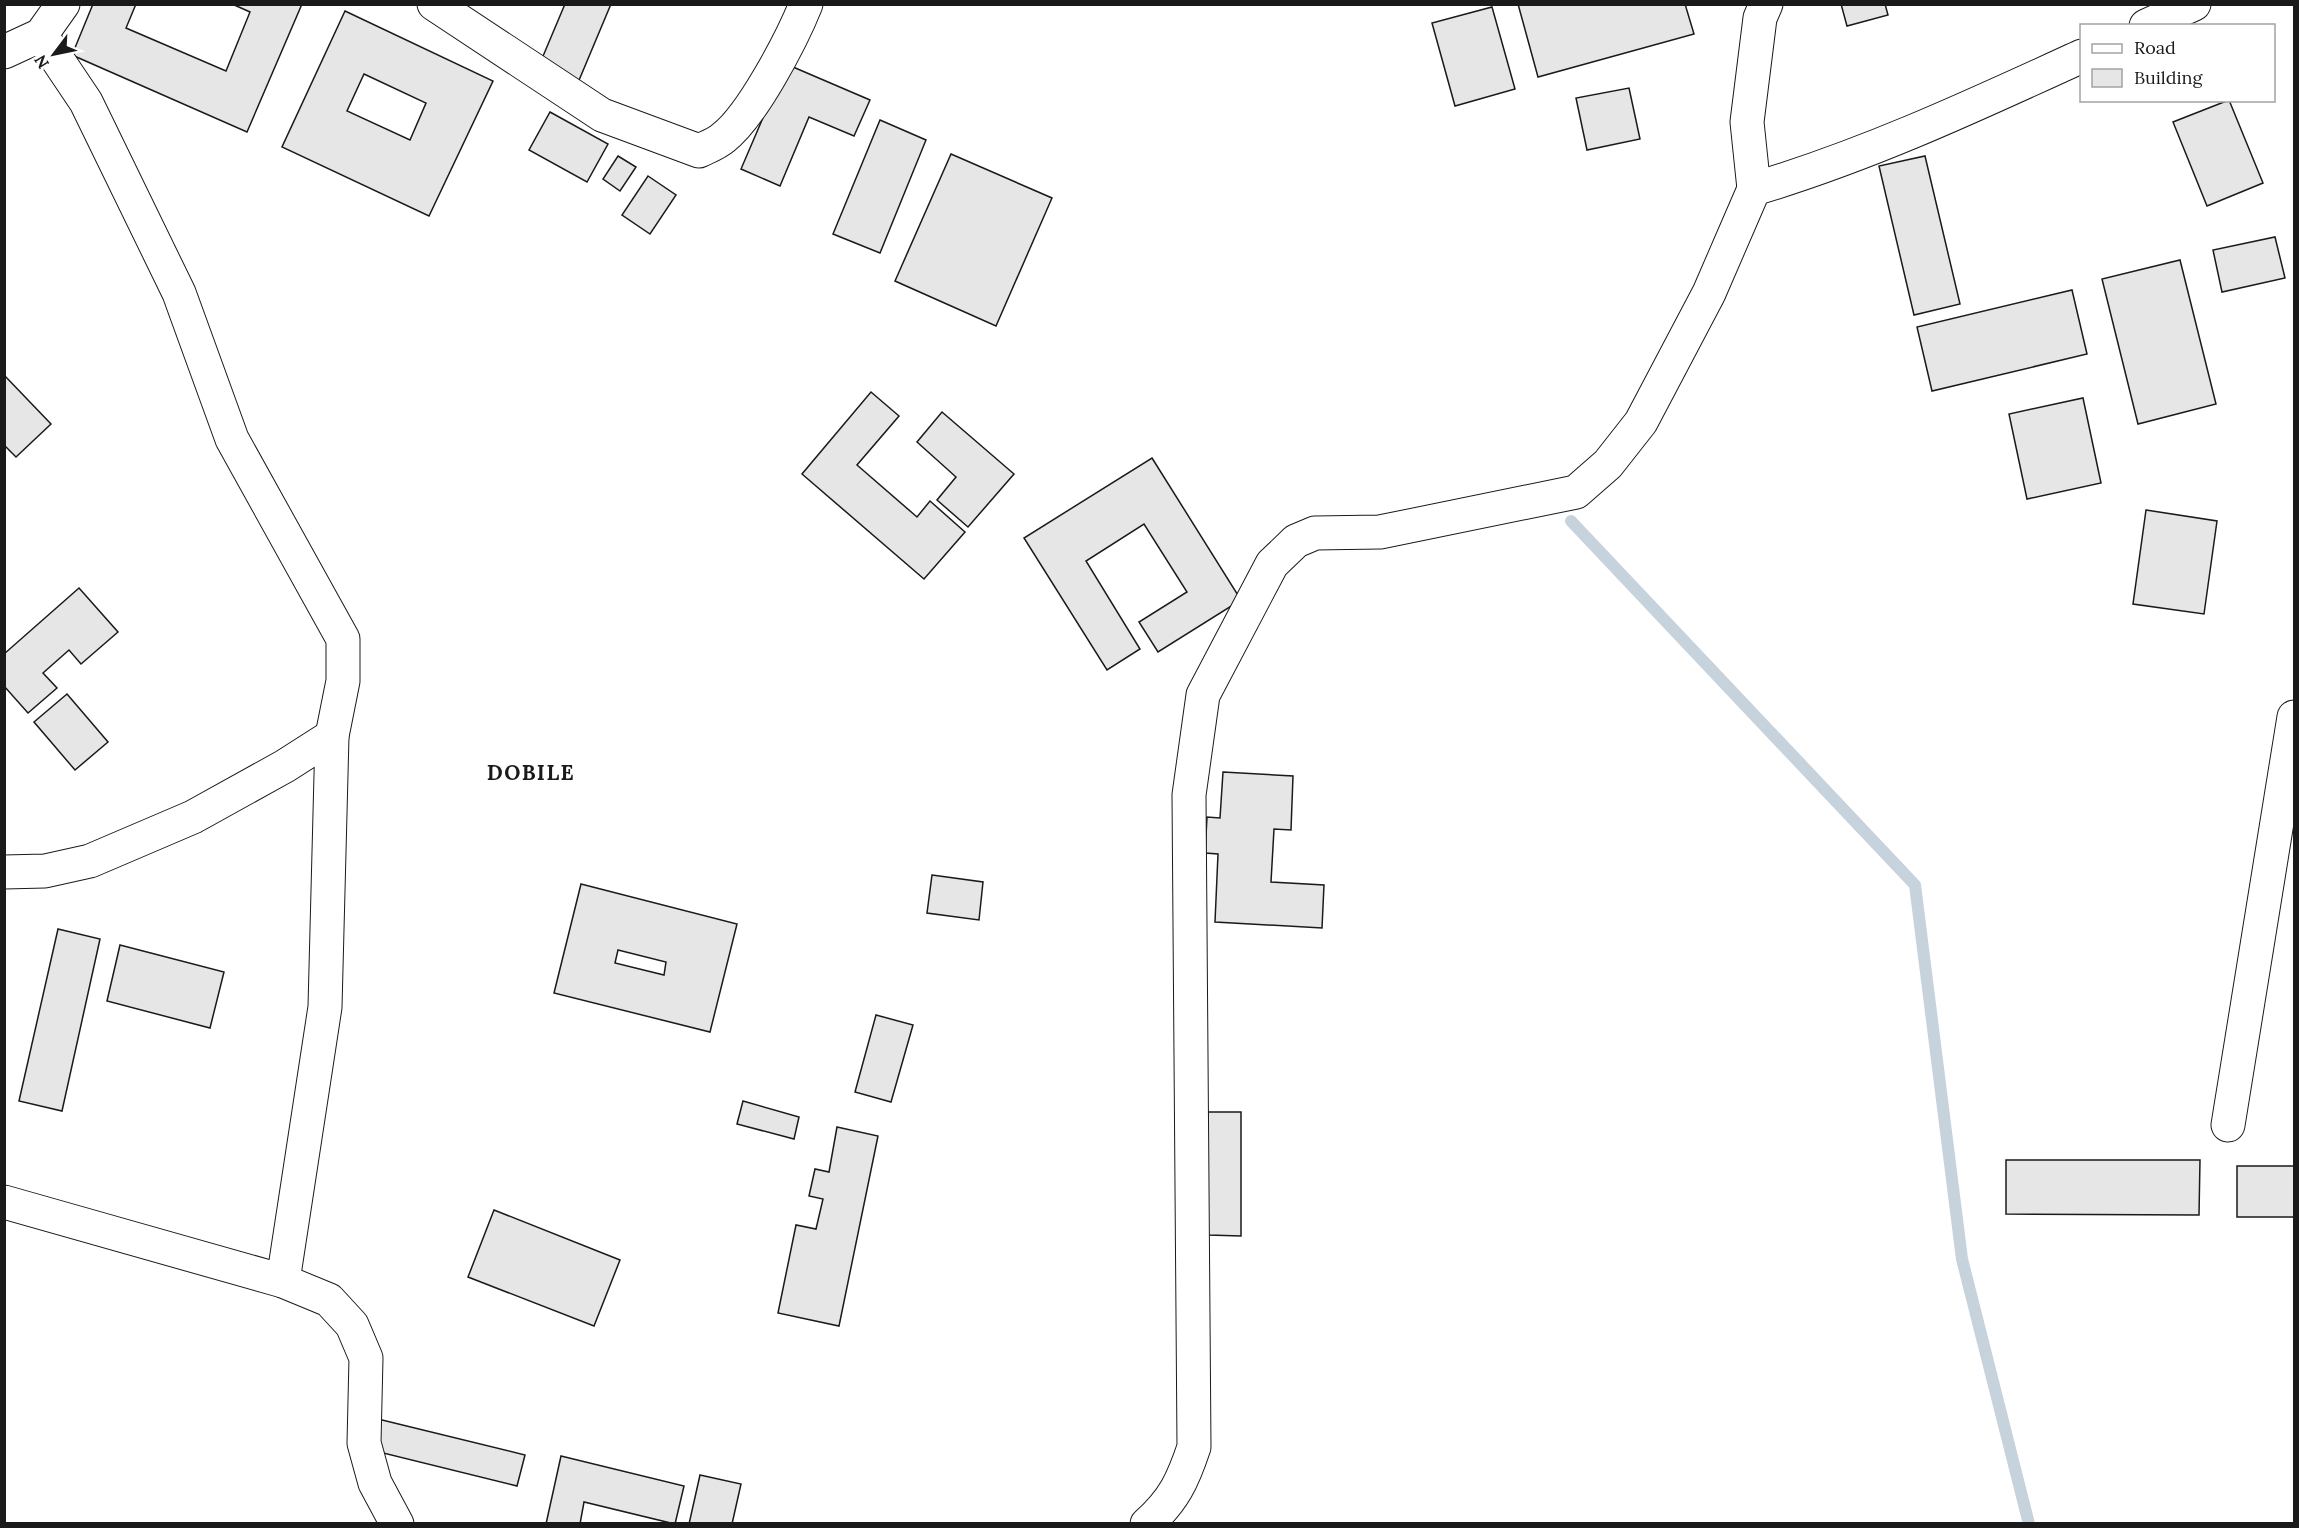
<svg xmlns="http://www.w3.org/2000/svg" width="2299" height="1528" font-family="Lora,serif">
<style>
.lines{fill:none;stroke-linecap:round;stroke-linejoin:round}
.stream{stroke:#c6d2dc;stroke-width:12}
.building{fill:#e6e6e6;stroke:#1a1a1a;stroke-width:1.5;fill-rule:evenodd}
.minor-casing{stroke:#1a1a1a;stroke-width:35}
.minor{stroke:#fff;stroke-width:33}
.labels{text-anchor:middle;stroke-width:4.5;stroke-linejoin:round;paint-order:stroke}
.district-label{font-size:21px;font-weight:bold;letter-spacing:1.5px;fill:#1a1a1a;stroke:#fff}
</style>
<rect width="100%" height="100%" fill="#fff"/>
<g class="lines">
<!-- stream -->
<path class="stream" d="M1571,521L1915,885L1962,1259L2029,1524"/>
</g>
<!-- building -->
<g class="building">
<path d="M93,4H136L126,28L226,71L250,12L232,4H302L247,132L72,55Z"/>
<path d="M565,4H611L577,85L538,68Z"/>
<path d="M1518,4H1685L1694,34L1538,77Z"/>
<path d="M1841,4H1885L1888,15L1847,26Z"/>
<path d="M1492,7L1515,89L1455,106L1432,23Z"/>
<path d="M345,11L493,81L429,216L282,147ZM364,74L426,103L410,140L347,111Z"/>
<path d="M786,64L870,100L854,136L809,117L780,186L741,169Z"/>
<path d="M1629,88L1640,139L1587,150L1576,98Z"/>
<path d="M2229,100L2263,183L2207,206L2173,122Z"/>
<path d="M550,112L608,144L587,182L529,150Z"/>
<path d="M880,120L926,140L880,253L833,234Z"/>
<path d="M951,154L1052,198L996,326L895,281Z"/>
<path d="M618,156L636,167L620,191L603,179Z"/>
<path d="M1925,156L1960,304L1914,315L1879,166Z"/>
<path d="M648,176L676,195L650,234L622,215Z"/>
<path d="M2275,237L2285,278L2222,292L2213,250Z"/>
<path d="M2180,260L2216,404L2138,424L2102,279Z"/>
<path d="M2072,290L2087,354L1932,391L1917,327Z"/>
<path d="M4,375L51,424L16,457L4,445Z"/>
<path d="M871,392L899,416L857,465L917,517L930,501L965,532L924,579L802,474Z"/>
<path d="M2083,398L2101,483L2027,499L2009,414Z"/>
<path d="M942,412L1014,474L968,527L937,500L956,477L917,442Z"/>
<path d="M1152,458L1241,600L1158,652L1139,622L1187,592L1144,524L1086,561L1140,649L1107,670L1024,538Z"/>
<path d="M2146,510L2217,521L2204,614L2133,604Z"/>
<path d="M79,588L118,632L81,664L69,650L43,673L57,688L28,713L4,686V654Z"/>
<path d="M67,694L108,742L75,770L34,722Z"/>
<path d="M1223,772L1293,776L1291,830L1274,829L1271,882L1324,885L1322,928L1215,922L1218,854L1205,853L1207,817L1220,818Z"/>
<path d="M932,875L983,882L979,920L927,913Z"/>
<path d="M581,884L737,924L710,1032L554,993ZM618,950L666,962L664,975L615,963Z"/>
<path d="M58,929L100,939L62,1111L19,1101Z"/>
<path d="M120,945L224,972L210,1028L107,1001Z"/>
<path d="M876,1015L913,1025L891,1102L855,1092Z"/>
<path d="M743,1101L799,1117L794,1139L737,1124Z"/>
<path d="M1208,1112H1241V1236L1208,1235Z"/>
<path d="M837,1127L878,1136L839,1326L778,1313L796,1225L816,1229L823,1199L809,1196L815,1169L829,1172Z"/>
<path d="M2006,1160H2200L2199,1215L2006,1214Z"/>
<rect x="2237" y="1166" width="57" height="51"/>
<path d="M494,1210L620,1260L594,1326L468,1277Z"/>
<path d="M378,1419L525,1455L517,1486L371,1450Z"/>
<path d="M561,1456L684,1486L675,1524L584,1502L580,1524H546Z"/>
<path d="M700,1475L741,1484L732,1524H689Z"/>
</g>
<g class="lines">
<defs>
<g id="minor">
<path d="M434,4L602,115L699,151C707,147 716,144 723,138C752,116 792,39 806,4"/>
<path d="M2146,26L2194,4"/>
<path d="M41,35L86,102L179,293L232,439L343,639V681L332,736L325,1007L283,1281"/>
<path d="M4,52L41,35L63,4"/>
<path d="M1754,189L1747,122L1760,18L1766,4"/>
<path d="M4,872L45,871L90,861L193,817L285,766L332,736"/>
<path d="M2228,1125L2294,717"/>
<path d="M4,1202L283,1281L329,1300L352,1325L366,1358L364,1443L375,1483L397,1524"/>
<path d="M1147,1524C1174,1500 1183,1480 1194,1447L1189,795L1203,695L1272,564L1296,541L1315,533L1380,532L1576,492L1608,464L1641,422L1709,293L1754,189C1868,155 1973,106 2082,56"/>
</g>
</defs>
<!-- minor casing -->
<use href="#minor" class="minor-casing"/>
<!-- minor -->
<use href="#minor" class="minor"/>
</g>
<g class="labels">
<!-- district labels -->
<g class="district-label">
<text x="531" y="780">DOBILE</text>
</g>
</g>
<!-- border -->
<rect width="2299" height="1528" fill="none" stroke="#1a1a1a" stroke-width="12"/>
<!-- legend -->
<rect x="2080" y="24" width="195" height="78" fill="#ffffff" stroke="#a3a3a3" stroke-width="1.5"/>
<rect x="2092" y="44" width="30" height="9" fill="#ffffff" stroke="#a3a3a3" stroke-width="1.5"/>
<text x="2134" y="54" font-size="18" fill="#1a1a1a">Road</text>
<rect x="2092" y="69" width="30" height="18" fill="#e6e6e6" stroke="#a3a3a3" stroke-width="1.5"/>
<text x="2134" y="84" font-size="18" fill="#1a1a1a">Building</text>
<!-- north arrow -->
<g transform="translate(54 54) rotate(238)" stroke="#ffffff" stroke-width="4.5" paint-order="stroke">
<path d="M0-4.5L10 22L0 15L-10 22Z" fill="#1a1a1a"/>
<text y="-9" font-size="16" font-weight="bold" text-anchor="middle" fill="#1a1a1a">N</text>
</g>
</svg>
